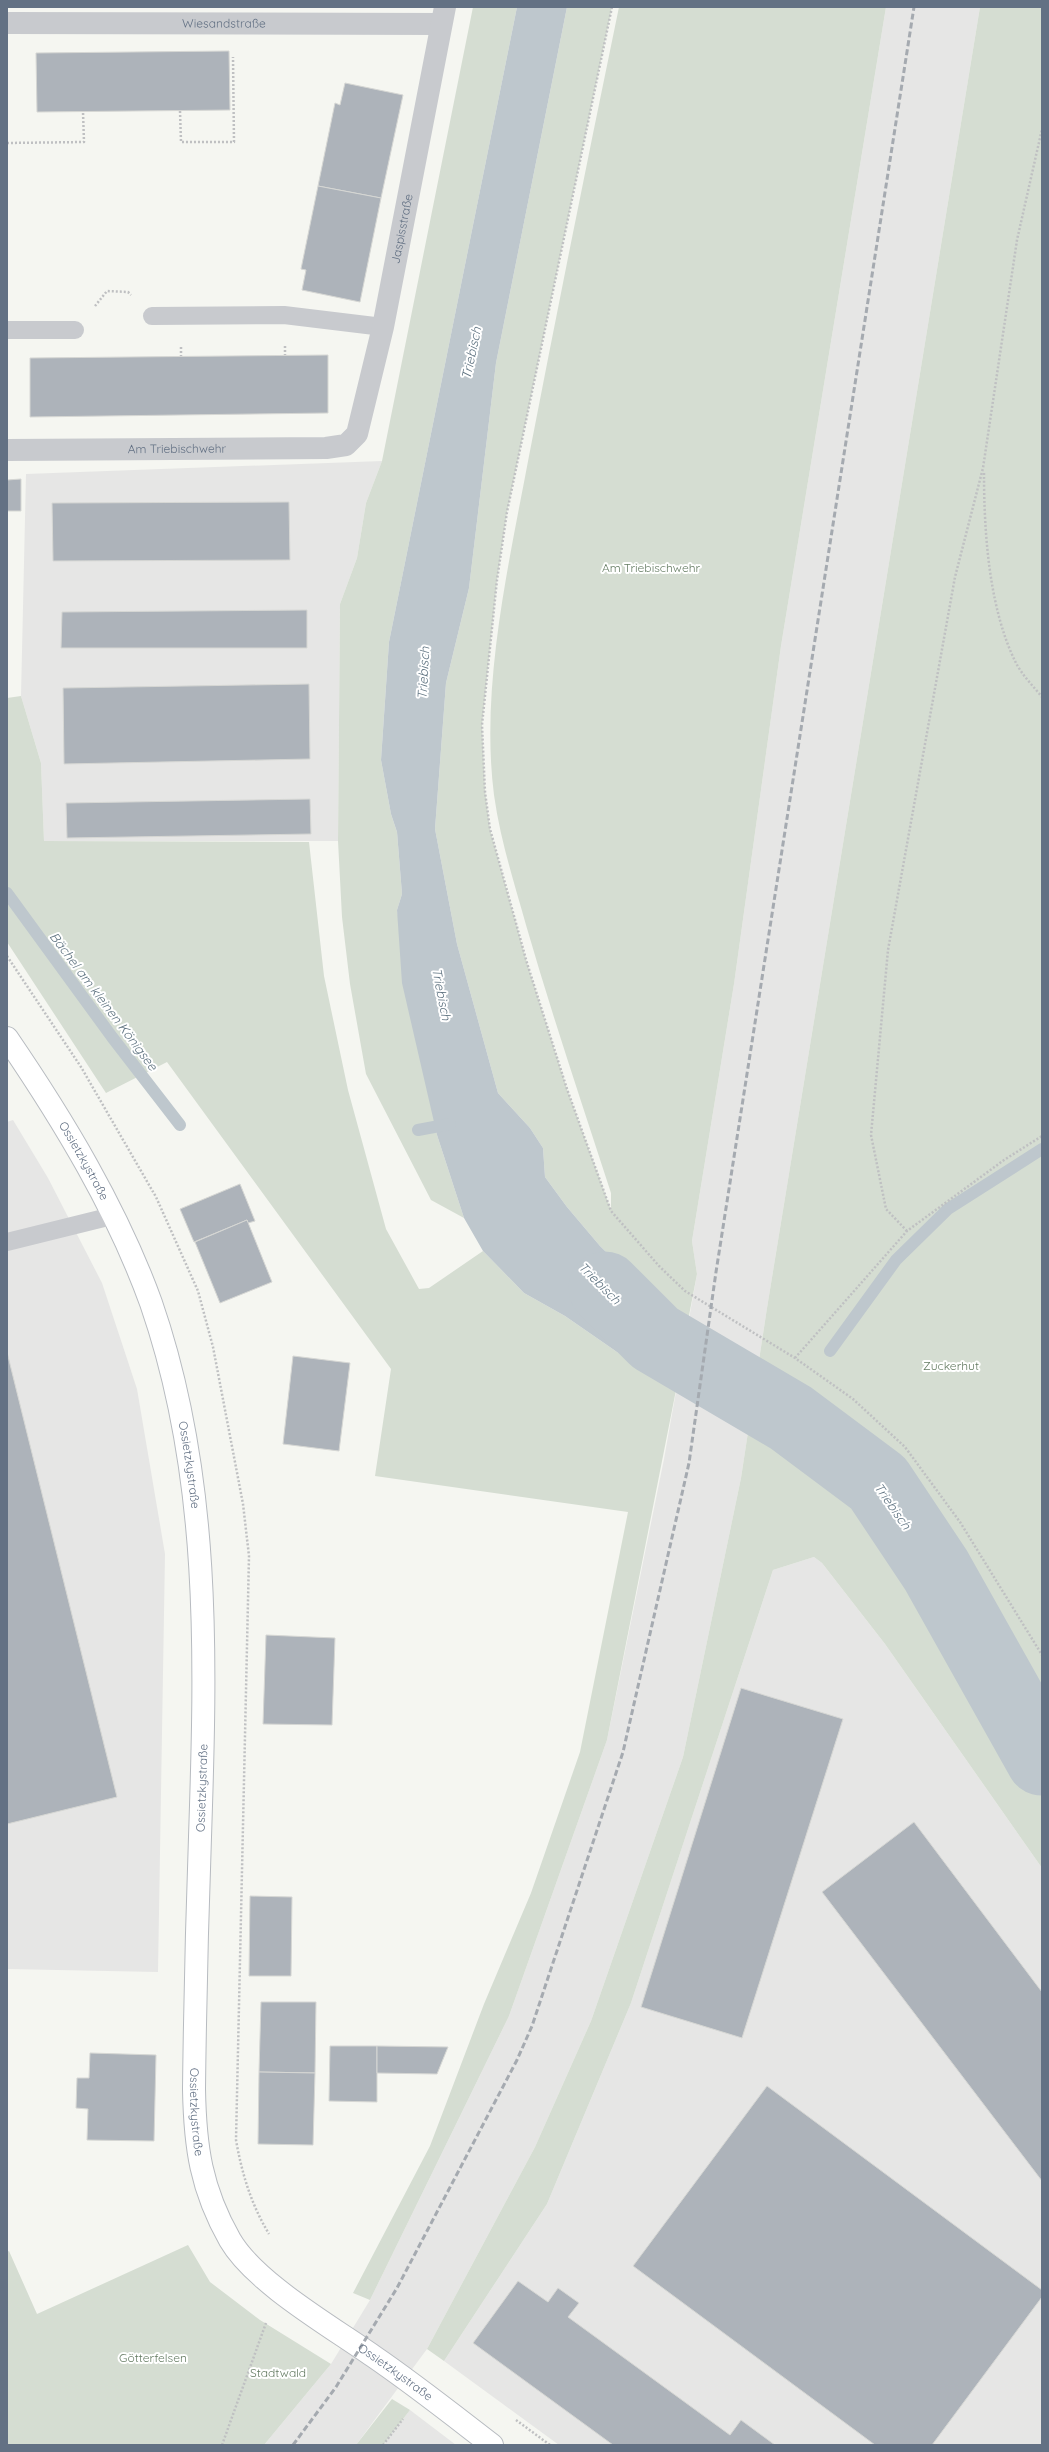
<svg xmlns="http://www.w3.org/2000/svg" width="1049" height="2452" font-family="Quicksand,sans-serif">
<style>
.built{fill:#e6e6e5}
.green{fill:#d5ddd2}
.water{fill:#bec7cd}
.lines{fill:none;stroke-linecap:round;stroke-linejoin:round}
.stream{stroke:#bec7cd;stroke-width:12}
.river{stroke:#bec7cd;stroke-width:73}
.building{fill:#adb3ba;stroke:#d6d7d4}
.secondary-casing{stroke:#b7bbc0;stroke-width:24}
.path{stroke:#bfc0c2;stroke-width:2.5;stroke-dasharray:2 2;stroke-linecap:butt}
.service{stroke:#c8cace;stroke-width:18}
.minor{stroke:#c8cace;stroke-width:22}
.secondary{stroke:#fff;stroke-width:22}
.rail{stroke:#a5aab0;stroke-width:3;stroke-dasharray:6 3;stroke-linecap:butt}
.labels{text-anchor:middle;stroke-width:4;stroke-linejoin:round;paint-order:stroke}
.street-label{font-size:12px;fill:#637184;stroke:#fff}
.park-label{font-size:12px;fill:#647b62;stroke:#fff}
.water-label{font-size:13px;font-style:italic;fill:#5f7381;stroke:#fff}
</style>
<rect width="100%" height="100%" fill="#f5f6f1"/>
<!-- built -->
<g class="built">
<path d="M886,7H980L767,1308L741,1478L683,1757L591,2021L535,2147L427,2349L356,2445H264L331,2364L370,2300L509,2016L607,1740L664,1459L697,1274L692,1241L734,984L781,646Z"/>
<path d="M382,461L366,503L357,558L340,604L338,841H44L41,763L21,696L26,474Z"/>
<path d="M13,1120L48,1178L102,1283L137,1389L165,1554L158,1972L7,1969V1122Z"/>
<path d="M814,1557L822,1563L885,1644L1042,1868V2445H559L444,2361L547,2204L631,2003L773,1570Z"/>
<path d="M410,2410L456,2445H383Z"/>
</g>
<!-- green -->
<g class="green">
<path d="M473,7H517L389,642L381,760L391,814L397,832L402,894L397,910L437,1135L464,1218L431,1200L366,1074L350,984L342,917L338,841L340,604L357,558L366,503L382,461Z"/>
<path d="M567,7H612L507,512L497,580L482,725L485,791L490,829L527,963L567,1089L611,1210V1193C582,1104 552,1015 526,925C514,882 500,839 494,795C480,686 509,563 529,456C558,306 588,157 619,7H886L781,646L734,984L692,1241L697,1274L686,1331L600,1246L567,1207L545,1177L543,1148L530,1128L498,1093L457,944L435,829L446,683L469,588L496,363Z"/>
<path d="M980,7H1042V1868L885,1644L822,1563L814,1557L773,1570L631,2003L547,2204L444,2361L427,2349L535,2147L591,2021L683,1757L741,1478L767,1308Z"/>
<path d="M21,696L41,763L44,841L309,842L324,976L348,1090L386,1229L419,1289L429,1288L483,1251L524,1293L565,1316L617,1352L677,1385L607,1740L509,2016L370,2300L353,2293L430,2146L484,2004L531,1893L580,1752L628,1512L375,1476L391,1369L167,1062L106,1093L7,942V698Z"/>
<path d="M188,2245L210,2282L260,2320L331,2364L264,2445H7V2252L9,2251L37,2314Z"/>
<path d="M392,2399L410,2410L383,2445H356Z"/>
</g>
<!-- water -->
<path class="water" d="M517,7H567L496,363L469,588L446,683L435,829L457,944L498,1093L530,1128L543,1148L545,1177L567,1207L600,1246L686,1331L677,1385L617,1352L565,1316L524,1293L483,1251L464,1218L437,1135L402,983L397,910L402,894L397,832L391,814L381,760L389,642Z"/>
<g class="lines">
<!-- stream -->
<g class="stream">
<path d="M7,893L112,1037L180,1125"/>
<path d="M418,1130L450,1124"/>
<path d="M830,1351L896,1260L948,1209L1042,1149"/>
</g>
<!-- river -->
<path class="river" d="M605,1288L655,1338L791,1418L878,1483L936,1570L1042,1759"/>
</g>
<!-- building -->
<g class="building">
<path d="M229,51L230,110L37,112L36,53Z"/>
<path d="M345,83L403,95L381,198L318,186L335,103L340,105Z"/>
<path d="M318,186L381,198L360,302L302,290L306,270L301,269Z"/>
<path d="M328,355V413L30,417V358Z"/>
<path d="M21,479V511H7V480Z"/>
<path d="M289,502L290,560L53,561L52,503Z"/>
<path d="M307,610V648H61L62,612Z"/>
<path d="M309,684L310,759L64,764L63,688Z"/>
<path d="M310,799L311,834L67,838L66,803Z"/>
<path d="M240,1184L255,1221L248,1223L247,1220L194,1242L180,1209Z"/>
<path d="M247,1220L272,1282L220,1303L195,1242Z"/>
<path d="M7,1352L117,1797L7,1824Z"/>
<path d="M293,1356L350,1363L339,1451L283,1444Z"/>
<path d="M266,1635L335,1638L332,1725L263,1724Z"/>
<path d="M741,1688L843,1719L742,2038L641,2007Z"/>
<path d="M914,1822L1042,1992V2181L822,1892Z"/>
<path d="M250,1896L292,1897L291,1976H249Z"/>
<path d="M261,2002H316L315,2073L259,2072Z"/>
<path d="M330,2046H377V2102L329,2101Z"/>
<path d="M377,2046L448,2047L437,2074L377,2073Z"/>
<path d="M90,2053L156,2055L154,2141L87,2140L88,2109L76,2108L77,2078H89Z"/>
<path d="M259,2072L315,2073L313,2145L258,2144Z"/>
<path d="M767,2086L1042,2290V2297L932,2445H875L633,2266Z"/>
<path d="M518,2281L548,2302L558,2288L579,2303L568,2317L730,2435L741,2420L775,2445H613L473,2343Z"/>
</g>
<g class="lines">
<defs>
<g id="secondary">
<path id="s3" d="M7,1038C63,1120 117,1209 151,1303C211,1476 206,1657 200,1837C197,1921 195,2005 194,2089C195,2147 201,2189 230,2240C255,2283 332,2327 373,2356C414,2384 453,2415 492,2445"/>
</g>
</defs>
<!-- secondary casing -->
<use href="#secondary" class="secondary-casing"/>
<!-- path -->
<g class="path">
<path d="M612,7L507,512L497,580L482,725L485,792L490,829L527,963L567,1089L611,1211L659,1266L685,1291L795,1358L853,1399L905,1447L960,1522L1042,1655"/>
<path d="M180,111L181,142H234L233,57"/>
<path d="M7,143L84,142L83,112"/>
<path d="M95,306L107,291L128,292L131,295"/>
<path d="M285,346V355"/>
<path d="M181,347V356"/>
<path d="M984,473C984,533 989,609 1016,663C1022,675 1034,687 1042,697"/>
<path d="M7,956L81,1067L156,1197L198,1291L213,1347L243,1504L249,1556L236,2140C242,2174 251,2204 269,2234"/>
<path d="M907,1231L886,1209L871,1135L888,950L955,577L983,468L1017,240L1042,129"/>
<path d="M795,1358L907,1231L1004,1160L1042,1136"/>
<path d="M516,2420L550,2445"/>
<path d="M222,2445L266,2323"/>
<path d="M383,2445L403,2419"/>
</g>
<!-- service -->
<g class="service">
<path d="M152,316L284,315L383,327"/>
<path d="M7,330H75"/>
<path d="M7,1242L112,1216"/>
</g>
<!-- minor -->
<g class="minor">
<path id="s1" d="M7,23L441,24"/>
<path id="s2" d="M7,450L326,448L346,445L357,434L383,327L445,7"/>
</g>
<!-- secondary -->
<use href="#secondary" class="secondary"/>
<!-- rail -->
<path class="rail" d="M293,2445L336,2387L397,2288L517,2060L532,2026L623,1752L689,1463L716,1272L914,7"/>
</g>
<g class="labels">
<!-- street labels -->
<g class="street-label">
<text dy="4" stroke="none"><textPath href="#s1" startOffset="217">Wiesandstraße</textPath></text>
<text dy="4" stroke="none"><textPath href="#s2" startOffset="565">Jaspisstraße</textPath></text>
<text dy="4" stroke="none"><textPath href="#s2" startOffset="170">Am Triebischwehr</textPath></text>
<text dy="4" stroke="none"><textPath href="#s3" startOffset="145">Ossietzkystraße</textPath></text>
<text dy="4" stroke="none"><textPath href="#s3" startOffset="469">Ossietzkystraße</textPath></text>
<text transform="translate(202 1788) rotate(-88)" y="4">Ossietzkystraße</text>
<text dy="4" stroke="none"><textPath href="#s3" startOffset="1117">Ossietzkystraße</textPath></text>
<text dy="4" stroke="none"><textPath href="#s3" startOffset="1464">Ossietzkystraße</textPath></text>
</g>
<!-- park labels -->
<g class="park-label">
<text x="651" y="572">Am Triebischwehr</text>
<text x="951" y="1370">Zuckerhut</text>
<text x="153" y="2362">Götterfelsen</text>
<text x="278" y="2377">Stadtwald</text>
</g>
<!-- water labels -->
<g class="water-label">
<text transform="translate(471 353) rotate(-78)" y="5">Triebisch</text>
<text transform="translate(423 673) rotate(-87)" y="5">Triebisch</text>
<text transform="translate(442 994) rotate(79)" y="5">Triebisch</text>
<text transform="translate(104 1001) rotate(53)" y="5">Bächel am kleinen Königsee</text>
<text transform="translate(600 1283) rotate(45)" y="5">Triebisch</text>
<text transform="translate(893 1506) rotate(55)" y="5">Triebisch</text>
</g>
</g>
<!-- border -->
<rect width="1049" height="2452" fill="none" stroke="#637184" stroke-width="16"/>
</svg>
